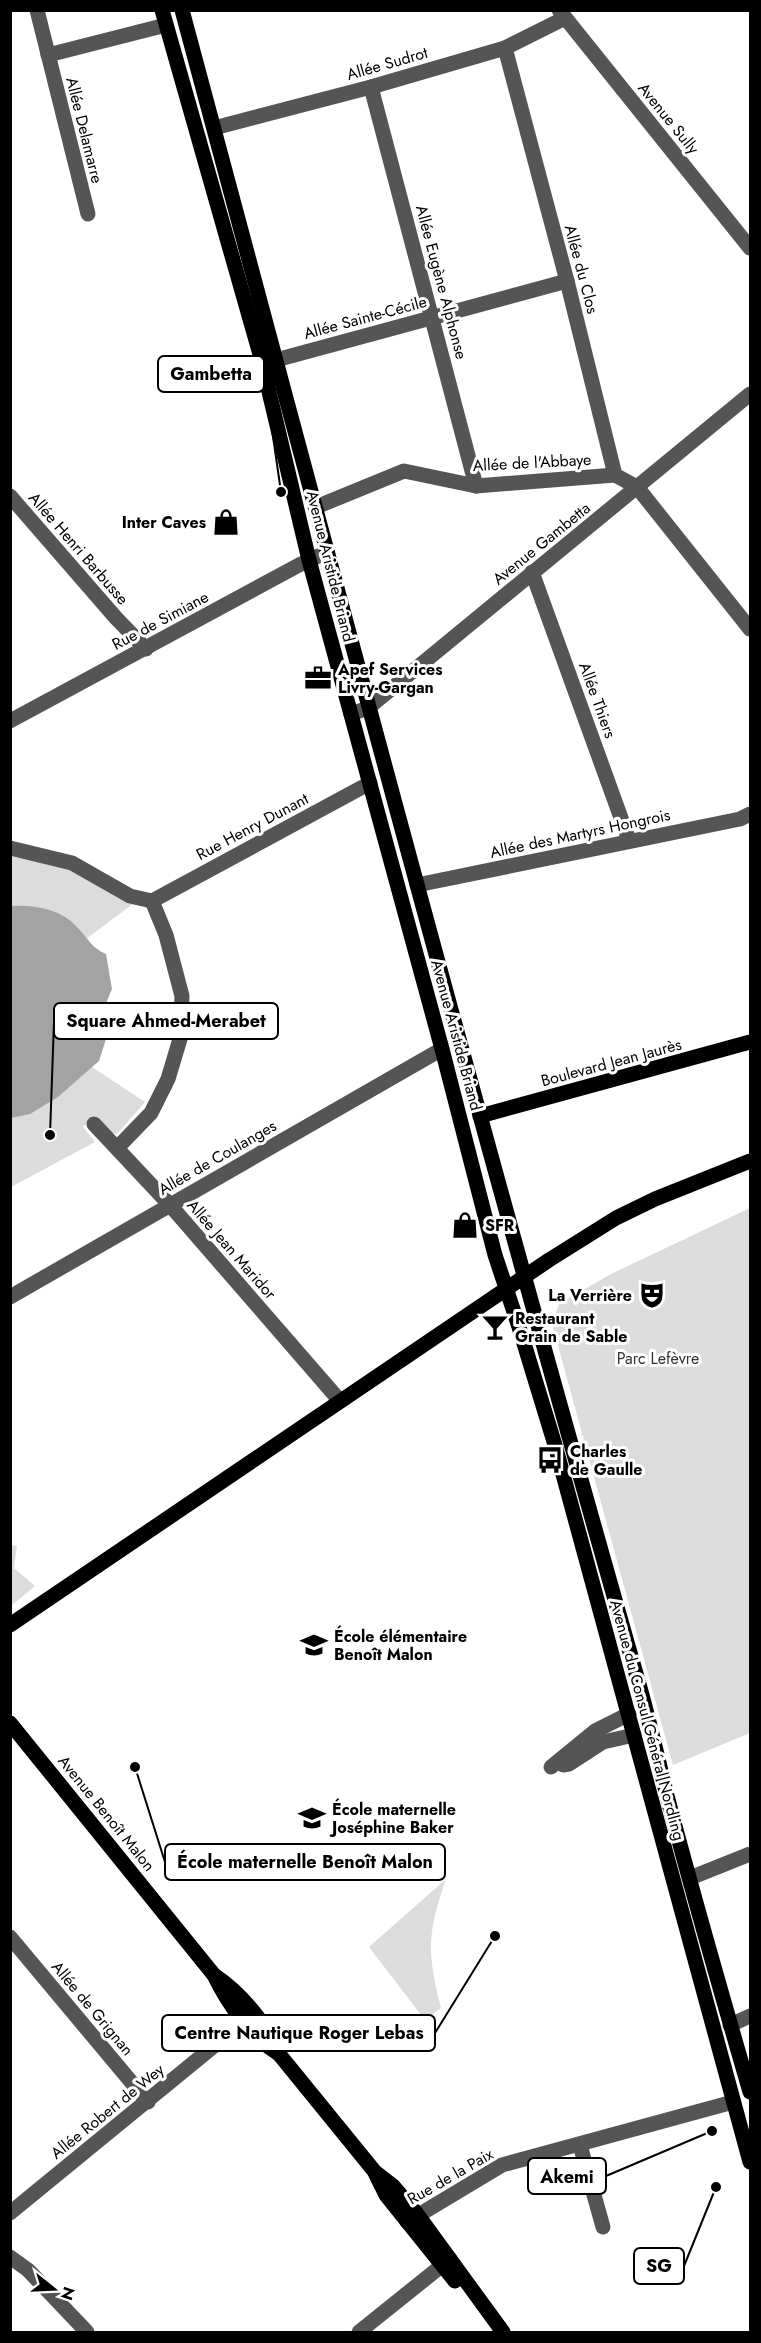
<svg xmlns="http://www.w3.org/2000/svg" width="761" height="2343" font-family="Jost,sans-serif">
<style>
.green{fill:#dcdcdc}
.water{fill:#a3a3a3}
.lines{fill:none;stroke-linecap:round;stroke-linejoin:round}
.minor{stroke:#555;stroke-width:15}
.major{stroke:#000;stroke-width:15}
.labels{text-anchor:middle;stroke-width:6;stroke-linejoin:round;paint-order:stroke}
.street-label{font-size:16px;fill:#000;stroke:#fff}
.poi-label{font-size:16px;font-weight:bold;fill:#000;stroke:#fff;text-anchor:start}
.park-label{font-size:16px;fill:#333;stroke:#fff}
.leader{fill:none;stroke:#000;stroke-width:2}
.callout-dot{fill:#000;stroke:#fff;stroke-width:2}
.callout{fill:#fff;stroke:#000;stroke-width:2}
.callout-label{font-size:18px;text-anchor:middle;font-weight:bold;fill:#000}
</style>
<rect width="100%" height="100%" fill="#fff"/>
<!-- green -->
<g class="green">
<path d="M10,856L68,869L130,904L134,903L86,939L78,927L22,906H11Z"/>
<path d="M107,1006H174L170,1040L107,1027Z"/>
<path d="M92,1067L145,1102L117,1134L110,1133L95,1116L83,1127L95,1142L11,1187V1118C46,1110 66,1090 92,1067Z"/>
<path d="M750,1208V1733L673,1765L552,1324L559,1304L609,1275Z"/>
<path d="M17,1545L14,1568L35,1586L11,1606V1546Z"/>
<path d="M446,1879C427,1933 427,1953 441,2008L425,2020L369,1947Z"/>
</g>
<!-- water -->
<path class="water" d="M11,906C35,905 62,909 79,929C90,941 91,947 106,954L112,989L107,1001V1036L99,1061L58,1097L30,1114L11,1118Z"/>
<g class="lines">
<!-- minor -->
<g class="minor">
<path d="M37,10L88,214"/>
<path d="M559,10L750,248"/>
<path d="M505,48L567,281L615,475L637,487L750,629"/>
<path d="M48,55L166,25"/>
<path d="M371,87L476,486"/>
<path d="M214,128L371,87L505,48L565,18"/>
<path d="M276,360L567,281"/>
<path d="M10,496L116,618L146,649"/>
<path d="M316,507L404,471L476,486L615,475"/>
<path d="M532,572L629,840"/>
<path d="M351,714L368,708L750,394"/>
<path d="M10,721L299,565L327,552"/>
<path d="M10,848L72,863L130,896L152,901"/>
<path d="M417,885L740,819L750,814"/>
<path d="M152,901L370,783"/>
<path d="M94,1124L170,1205L340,1401"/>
<path d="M118,1147L151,1113L168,1079L180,1039L182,996L166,935L152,901"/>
<path d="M10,1297L442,1049"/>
<path d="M563,1765L569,1764L603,1742L634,1735"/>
<path d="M551,1767L595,1731L629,1714"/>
<path d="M690,1878L750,1854"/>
<path d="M10,1937L148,2102"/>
<path d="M730,2025L750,2016"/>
<path d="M580,2145L603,2227"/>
<path d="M10,2213L253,2014"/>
<path d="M407,2222L502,2165L733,2102"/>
<path d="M10,2257L28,2270L87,2332"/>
<path d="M359,2332L450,2259"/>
</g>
<!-- major -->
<g class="major">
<path d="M162,10L261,358L309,560L442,1049L495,1255L519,1327L555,1445L750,2162"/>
<path d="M182,10C332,569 480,1128 639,1684C651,1726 660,1769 671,1811C696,1905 723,1999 750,2092"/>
<path d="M480,1116L750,1042"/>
<path d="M10,1625L549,1260L616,1218L655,1199L750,1161"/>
<path d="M10,1723L214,1975C228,2004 251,2037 279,2054"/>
<path d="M214,1975C241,1993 267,2024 279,2054L375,2172L393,2186L417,2214L503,2332"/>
<path d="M376,2175L386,2195L455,2281"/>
</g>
</g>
<!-- icons -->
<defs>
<symbol id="shop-bare" viewBox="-9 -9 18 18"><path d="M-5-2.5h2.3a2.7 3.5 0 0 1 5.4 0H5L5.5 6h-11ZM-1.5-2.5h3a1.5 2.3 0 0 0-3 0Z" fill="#000" stroke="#fff" stroke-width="2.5" paint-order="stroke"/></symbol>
<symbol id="office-bare" viewBox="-9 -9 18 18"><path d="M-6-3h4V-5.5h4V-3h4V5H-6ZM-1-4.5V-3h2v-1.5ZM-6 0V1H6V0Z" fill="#000" stroke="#fff" stroke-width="2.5" paint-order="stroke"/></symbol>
<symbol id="theatre-bare" viewBox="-9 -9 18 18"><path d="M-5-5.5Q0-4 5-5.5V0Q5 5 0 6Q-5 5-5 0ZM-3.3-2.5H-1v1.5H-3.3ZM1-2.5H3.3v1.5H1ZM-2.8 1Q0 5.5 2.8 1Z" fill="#000" stroke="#fff" stroke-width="2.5" paint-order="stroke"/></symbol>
<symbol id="bar-bare" viewBox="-9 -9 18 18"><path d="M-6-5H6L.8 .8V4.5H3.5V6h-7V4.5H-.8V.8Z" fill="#000" stroke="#fff" stroke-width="2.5" paint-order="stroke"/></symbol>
<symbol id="bus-bare" viewBox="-9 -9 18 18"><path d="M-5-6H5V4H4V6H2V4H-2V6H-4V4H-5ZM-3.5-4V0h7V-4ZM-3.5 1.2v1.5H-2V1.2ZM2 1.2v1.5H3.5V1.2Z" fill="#000" stroke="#fff" stroke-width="2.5" paint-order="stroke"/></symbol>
<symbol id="school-bare" viewBox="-9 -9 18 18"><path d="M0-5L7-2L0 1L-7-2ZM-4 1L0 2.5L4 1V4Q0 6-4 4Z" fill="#000" stroke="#fff" stroke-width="2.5" paint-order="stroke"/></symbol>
</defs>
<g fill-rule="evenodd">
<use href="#shop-bare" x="207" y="503" width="38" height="38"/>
<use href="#office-bare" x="299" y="659" width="38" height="38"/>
<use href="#shop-bare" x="446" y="1206" width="38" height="38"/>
<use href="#theatre-bare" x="633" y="1276" width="38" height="38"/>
<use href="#bar-bare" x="476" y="1308" width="38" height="38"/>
<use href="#bus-bare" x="531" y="1441" width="38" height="38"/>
<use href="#school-bare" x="295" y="1626" width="38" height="38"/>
<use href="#school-bare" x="293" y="1799" width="38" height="38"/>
</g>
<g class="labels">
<!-- street labels -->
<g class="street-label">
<text transform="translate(387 63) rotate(-16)" y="6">Allée Sudrot</text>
<text transform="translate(669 118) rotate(51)" y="6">Avenue Sully</text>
<text transform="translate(85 130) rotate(76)" y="6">Allée Delamarre</text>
<text transform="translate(582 269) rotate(75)" y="6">Allée du Clos</text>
<text transform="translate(442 282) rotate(75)" y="6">Allée Eugène Alphonse</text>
<text transform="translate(365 317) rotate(-15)" y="6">Allée Sainte-Cécile</text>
<text transform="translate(532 462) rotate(-3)" y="6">Allée de l'Abbaye</text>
<text transform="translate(541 543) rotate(-39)" y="6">Avenue Gambetta</text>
<text transform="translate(79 548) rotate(49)" y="6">Allée Henri Barbusse</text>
<text transform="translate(331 566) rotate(76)" y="6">Avenue Aristide Briand</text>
<text transform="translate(160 620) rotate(-28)" y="6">Rue de Simiane</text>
<text transform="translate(598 700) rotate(70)" y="6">Allée Thiers</text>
<text transform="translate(252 826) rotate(-28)" y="6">Rue Henry Dunant</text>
<text transform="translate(580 833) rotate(-12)" y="6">Allée des Martyrs Hongrois</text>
<text transform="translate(457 1035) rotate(75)" y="6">Avenue Aristide Briand</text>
<text transform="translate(611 1062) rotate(-15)" y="6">Boulevard Jean Jaurès</text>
<text transform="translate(217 1157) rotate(-30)" y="6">Allée de Coulanges</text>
<text transform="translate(232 1249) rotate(49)" y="6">Allée Jean Maridor</text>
<text transform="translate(648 1720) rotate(75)" y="6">Avenue du Consul Général Nordling</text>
<text transform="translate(107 1813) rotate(51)" y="6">Avenue Benoît Malon</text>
<text transform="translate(93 2008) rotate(50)" y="6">Allée de Grignan</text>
<text transform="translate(107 2111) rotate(-39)" y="6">Allée Robert de Wey</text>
<text transform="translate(450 2176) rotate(-30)" y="6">Rue de la Paix</text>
</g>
<!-- poi labels -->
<g class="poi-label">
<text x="206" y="528" text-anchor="end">Inter Caves</text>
<text x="338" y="675">Apef Services<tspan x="338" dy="18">Livry-Gargan</tspan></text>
<text x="485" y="1231">SFR</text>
<text x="632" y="1301" text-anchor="end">La Verrière</text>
<text x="515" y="1324">Restaurant<tspan x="515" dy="18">Grain de Sable</tspan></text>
<text x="570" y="1457">Charles<tspan x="570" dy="18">de Gaulle</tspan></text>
<text x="334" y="1642">École élémentaire<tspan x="334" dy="18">Benoît Malon</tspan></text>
<text x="332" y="1815">École maternelle<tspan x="332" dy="18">Joséphine Baker</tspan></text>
</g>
<!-- park labels -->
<g class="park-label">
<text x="658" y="1364">Parc Lefèvre</text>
</g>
</g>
<!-- callouts -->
<path class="leader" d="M281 492L264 374M50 1135L54 1021M135 1767L165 1862M495 1936L435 2033M712 2131L606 2176M716 2187L684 2266"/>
<g class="callout-dot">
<circle cx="281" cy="492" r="6"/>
<circle cx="50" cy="1135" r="6"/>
<circle cx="135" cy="1767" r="6"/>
<circle cx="495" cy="1936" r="6"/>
<circle cx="712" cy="2131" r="6"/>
<circle cx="716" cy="2187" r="6"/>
</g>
<g class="callout">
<rect x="158" y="356" width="106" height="36" rx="6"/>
<rect x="54" y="1003" width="224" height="36" rx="6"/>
<rect x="165" y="1844" width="280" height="36" rx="6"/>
<rect x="162" y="2015" width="273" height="36" rx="6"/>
<rect x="528" y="2158" width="78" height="36" rx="6"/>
<rect x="634" y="2248" width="50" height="36" rx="6"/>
</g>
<g class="callout-label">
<text x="211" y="380">Gambetta</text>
<text x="166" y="1027">Square Ahmed-Merabet</text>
<text x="305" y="1868">École maternelle Benoît Malon</text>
<text x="299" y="2039">Centre Nautique Roger Lebas</text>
<text x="567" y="2183">Akemi</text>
<text x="659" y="2272">SG</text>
</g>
<!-- border -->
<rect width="761" height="2343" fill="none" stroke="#000000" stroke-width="24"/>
<!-- north arrow -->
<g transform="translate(54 2289) rotate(108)" stroke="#ffffff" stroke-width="4.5" paint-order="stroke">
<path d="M0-4.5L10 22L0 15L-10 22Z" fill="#000000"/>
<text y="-9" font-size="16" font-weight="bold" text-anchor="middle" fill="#000000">N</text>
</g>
</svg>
